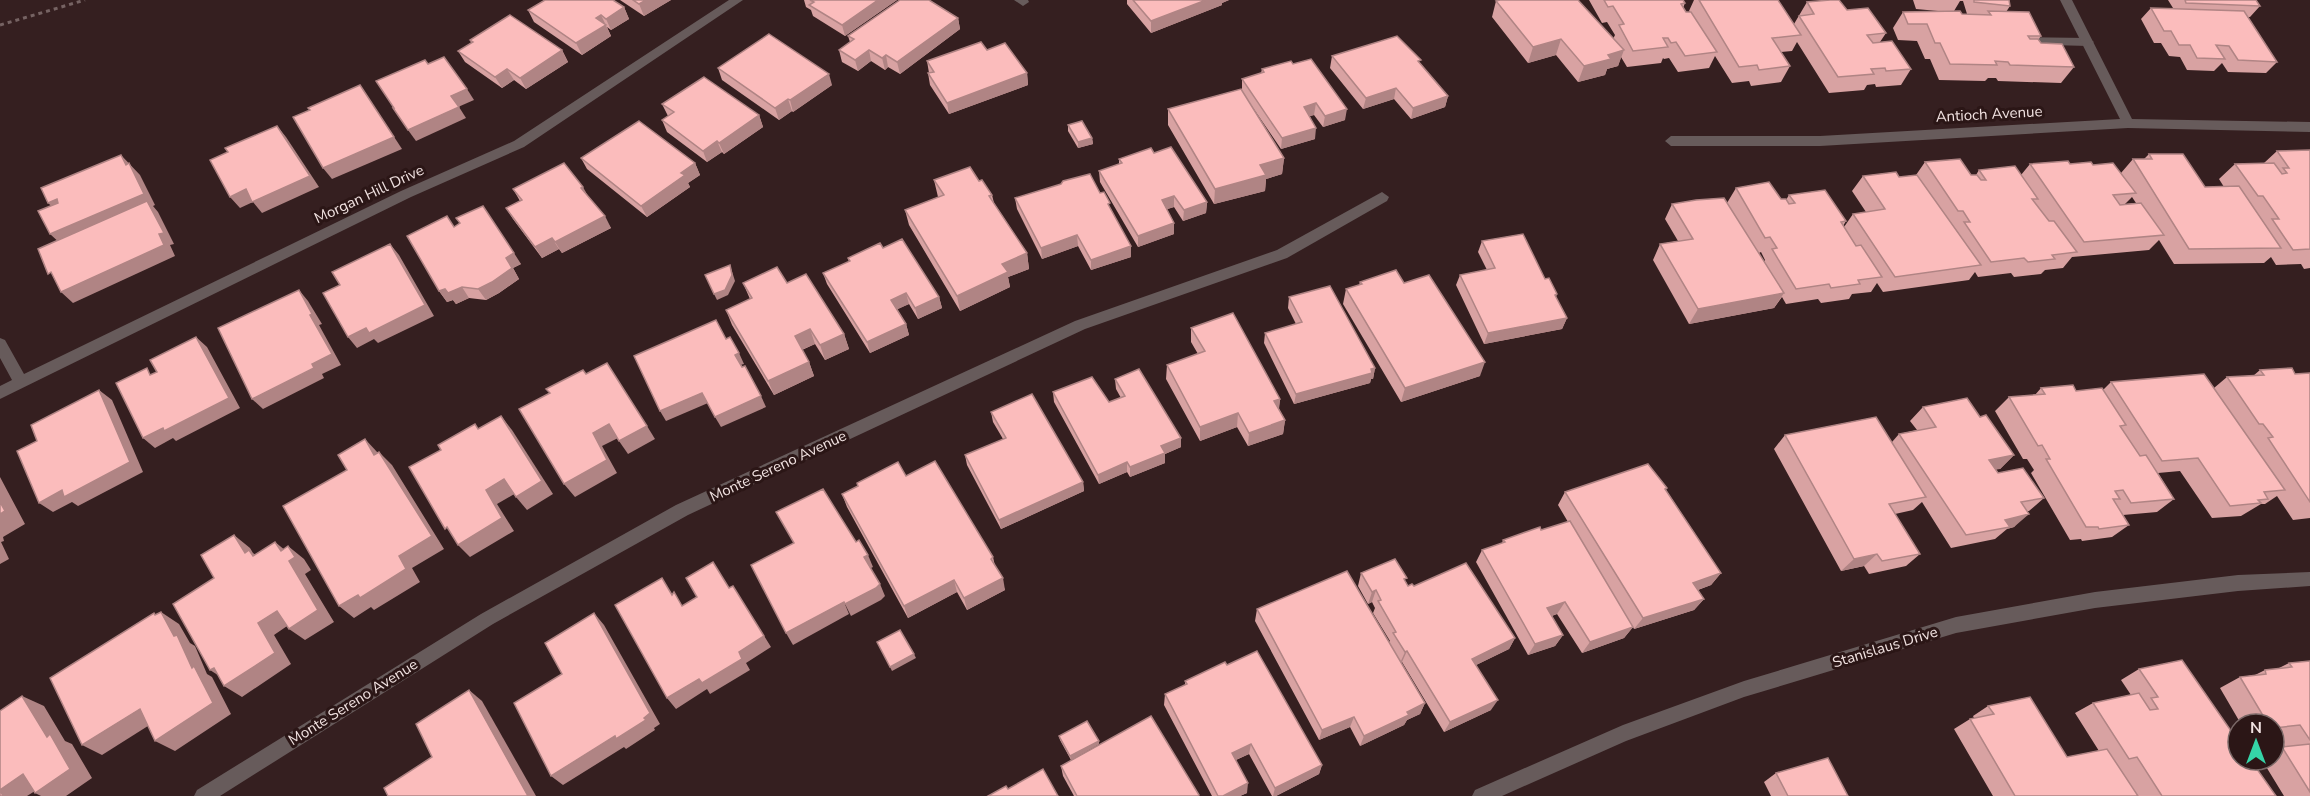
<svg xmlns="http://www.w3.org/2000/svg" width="2310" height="796" font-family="'Nunito Sans',sans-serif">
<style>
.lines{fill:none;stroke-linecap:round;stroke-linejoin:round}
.path{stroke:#766363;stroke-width:3;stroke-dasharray:4 4;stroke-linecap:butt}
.service{fill:#675b5b;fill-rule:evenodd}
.minor{fill:#675b5b;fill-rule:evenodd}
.wall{fill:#d8a2a2;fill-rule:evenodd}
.shaded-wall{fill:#b08484}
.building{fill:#fbbcbc;stroke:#b08484;stroke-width:1.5}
.labels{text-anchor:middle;stroke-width:6;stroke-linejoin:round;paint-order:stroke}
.street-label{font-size:15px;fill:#f1e2e1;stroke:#2b1616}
</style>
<rect width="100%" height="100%" fill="#351f20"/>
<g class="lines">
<!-- path -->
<path class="path" d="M0,25L85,0"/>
<!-- service -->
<path class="service" d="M2023,37L2088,38L2094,42L2088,46L2019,44L2017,41Z"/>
<!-- minor -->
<g class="minor">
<path d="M729,0H743L524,147L411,197L0,399V386L12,380L0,358V338L5,340L24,374L401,191L514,141Z"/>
<path d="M1014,0H1028L1029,2L1023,6Z"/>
<path d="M2060,0H2072L2132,119L2310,122V132L2128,128L1820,146H1671L1665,141L1671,136H1820L2120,119Z"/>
<path d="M1382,192L1389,197L1387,201L1287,258L1085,329L688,515L493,624L220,796H194L197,790L481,614L676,505L1075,321L1277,250Z"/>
<path d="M2310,572V586L2238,591L2095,608L1956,633L1744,697L1626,741L1502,796H1472L1475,790L1623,725L1744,681L1956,617L2095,592L2238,575Z"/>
</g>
</g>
<!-- wall -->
<g class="wall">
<path d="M620,0H671L644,16Z"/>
<path d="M804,0H897L845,36L813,16L811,10L806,7Z"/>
<path d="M1127,0H1229L1222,3V5L1151,33L1127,4Z"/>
<path d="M1589,0H1683L1685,3L1683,8L1686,12H1690L1689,11L1694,0H1778L1794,24L1807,2L1847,10L1886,33L1880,42L1911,69L1901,85L1876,87L1875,84L1867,85L1864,90L1829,93L1797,42L1792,51L1781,52L1790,66L1781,82L1751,86L1749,81L1732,83L1715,56L1709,68L1678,72L1669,58L1664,59L1663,58L1661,63L1627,67L1621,57L1618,66L1607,69L1605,75L1578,82L1556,55L1528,63L1492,17L1496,1L1613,39L1615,35L1607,22L1602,23Z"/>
<path d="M1913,0H2009L2010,6L2006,12L2041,36L2038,40L2041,43L2074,67L2061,83L1998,81L1996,78H1988L1985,81L1939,80L1930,59H1925L1917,41L1898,40L1893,28L1903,12L1938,11L1916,9ZM1960,1H1963L1967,14L1973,15L1962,14L1954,11Z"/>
<path d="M2168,0H2256L2260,6L2250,17H2248L2277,62L2266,73L2228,72L2222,63L2214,71L2187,70L2180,57L2169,56L2161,43H2154L2141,19L2151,8H2173Z"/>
<path d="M624,7L629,19L611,30L607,27L611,36L582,55L534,22L528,10Z"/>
<path d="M958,18L960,29L900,74L888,67L885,70L871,61L858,71L842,62L839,50L850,42L848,36Z"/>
<path d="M470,40L562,50L568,62L526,89L514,80L502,88L465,62L458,51L471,43Z"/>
<path d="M987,50L1027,73L1028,85L949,114L930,85L928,73H929L927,61Z"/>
<path d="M1332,56L1420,63L1448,96L1445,107L1411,119L1394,99L1363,109L1330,68Z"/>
<path d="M1293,64L1345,120L1323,127L1314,115L1310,116L1315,139L1281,149L1247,99L1284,158L1282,174L1266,179L1265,191L1214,204L1168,125V109L1242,90V79L1261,73L1262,69Z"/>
<path d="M718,68L832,85L793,112L792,111L779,120L722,80Z"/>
<path d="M662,104L759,115L763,127L724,154L722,152L707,162L667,132L662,120L668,116Z"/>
<path d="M1068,125L1092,138L1093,144L1078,148L1068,131Z"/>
<path d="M2310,150V268L2304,269L2301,264L2276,265L2271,257L2264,263L2174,264L2159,240L2149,250L2072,257L2063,268L2045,270L2041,274L2014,277L2011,273L1978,277L1975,272L1969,280L1883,292L1877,283L1871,292L1852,294L1849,299L1821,303L1818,299L1786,304L1782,297L1774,308L1689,324L1653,260L1660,244L1678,241L1665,219L1672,204L1727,203L1736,188L1781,199L1786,200L1789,195L1846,221L1843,226L1844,227L1853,214L1866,212L1852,191L1863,176L1899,177L1916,175L1925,162L1971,175H1976L1979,170L2021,175L2030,164L2093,165L2121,173L2133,159H2144L2149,154L2205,187H2224L2219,179L2235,164L2264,163L2277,151ZM2132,197L2136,203L2125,204ZM1761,252L1765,260L1764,262L1759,253Z"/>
<path d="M1154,153L1207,202L1206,213L1183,221L1174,207L1167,209L1174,234L1138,247L1100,182L1099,171L1119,164V159Z"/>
<path d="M581,158L695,163L700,175L688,183L690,187L647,217L587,169Z"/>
<path d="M934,180L979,181L992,195L994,203L1027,253L1029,269L1008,277L1010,287L960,311L909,225L905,210L938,197Z"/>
<path d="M513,189L589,198L611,228L562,253L559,249L542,258L513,219L506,208L520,201Z"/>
<path d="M1015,198L1110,209L1131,246V257L1091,270L1078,246L1042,259L1017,209Z"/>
<path d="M454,226L521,264L513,268L519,279L499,293L486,300L469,298L456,304L453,300L447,302L439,291Z"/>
<path d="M1482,241L1545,279L1557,294L1556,297L1567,318L1562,329L1484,344L1456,285L1460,275L1487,270L1478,252Z"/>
<path d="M883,248L939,297L942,308L918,319L909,304L897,309L906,324L909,335L870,353L827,284L823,273L849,262L848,258Z"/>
<path d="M1360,282L1404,283L1480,376L1401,402L1343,304L1346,289L1359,285Z"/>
<path d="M743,283H787L844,334L849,349L825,360L815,344L802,350L809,362L814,376L774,395L732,325L726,310L750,299Z"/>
<path d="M1289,297L1375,368L1373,379H1371L1370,383L1294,404L1264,343L1265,333L1296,324L1288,308Z"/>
<path d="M1191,328L1280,399L1279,409L1285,420L1283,434L1248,446L1237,427L1200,441L1166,379L1167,365L1198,354L1191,342Z"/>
<path d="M2260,370L2295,374L2310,373V518L2293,520L2277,496L2265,504H2261L2241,516L2212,518L2180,471L2158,473L2174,499L2157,512L2123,515L2129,525L2112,537L2082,541L2081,539L2070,540L2031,473L2034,470L2027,459H2023L1995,411L2009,397L2035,395L2041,388L2076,391L2103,390L2111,382L2214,388L2227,377L2253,376Z"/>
<path d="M1115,379L1181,438V447L1165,454V463L1130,477L1127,472L1099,484L1054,402L1053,392L1109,402L1121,398L1116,389Z"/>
<path d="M1923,407L1980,417L2014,455L2000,469H1996L1998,473L2044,498L2029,511H2027L2014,527L2007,529L1995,539L1951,548L1922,502L1913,510L1895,514L1920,554L1906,566L1869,574L1864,566L1841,571L1774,449L1785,435L1892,442L1899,434L1917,430L1910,421Z"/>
<path d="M991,412L1083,482L1084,491L1001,529L967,465L965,455L1003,439L993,422Z"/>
<path d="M906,476L993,557L995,566L1005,590L967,610L957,592L908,618L847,507L842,494Z"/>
<path d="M1667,488L1666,490L1721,573L1711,585L1698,590L1704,599L1694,610L1634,629L1633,627L1624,638L1582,653L1557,614L1552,616L1563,635L1555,646L1528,655L1476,562L1482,550L1502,543L1503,540L1541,530L1568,522L1558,505L1565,492Z"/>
<path d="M1361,573L1406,582L1408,586H1414L1515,638L1509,649L1476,665L1491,710L1444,732L1402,662L1401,663L1425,703L1420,714L1407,720L1404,725L1360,746L1350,727L1319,740L1255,621L1257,609L1389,642L1390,641L1373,613L1375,608L1372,602L1368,604L1358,586Z"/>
<path d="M2310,661V796H2284L2262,760H2274V751L2285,747L2278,735L2274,736V724H2241L2220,688L2240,677L2255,675L2265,670L2277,669L2289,663Z"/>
<path d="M1227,665L1322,765L1319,774L1276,796H1272L1249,754L1236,760L1247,793L1240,796H1212L1164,705L1165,694L1185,685V681Z"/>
<path d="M2139,669L2234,746L2246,764L2276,796H1993L1954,729L1970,719L1974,718L1973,716L1988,706L2067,757L2099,751L2075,713L2093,703L2131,695L2121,680Z"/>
<path d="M1059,736L1099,741V744L1071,760L1060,740Z"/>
<path d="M1061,766L1199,796H1074L1063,776Z"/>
<path d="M1776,773L1848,796H1771L1764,782Z"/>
</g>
<!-- shaded-wall -->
<g class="shaded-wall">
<path d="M646,0H671L644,16L639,4Z"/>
<path d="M878,0H897L845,36L842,25Z"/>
<path d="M1206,0H1229L1222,3V5L1151,33V21Z"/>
<path d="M624,7L629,19L611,30L606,19Z"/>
<path d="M601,15L611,36L582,55L576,43L596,18Z"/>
<path d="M958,18L960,29L900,74L897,62Z"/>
<path d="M1561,39L1556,55L1528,63L1533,47Z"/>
<path d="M562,50L568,62L526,89L520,78Z"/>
<path d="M869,50L871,61L858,71L855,60Z"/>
<path d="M1624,50L1618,66L1607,69L1605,75L1578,82L1584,66L1608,55Z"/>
<path d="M886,55L888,67L885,70L882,58Z"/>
<path d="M507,69L514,80L502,88L495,77Z"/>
<path d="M1027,73L1028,85L949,114L947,103Z"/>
<path d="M829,74L832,85L793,112L790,100Z"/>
<path d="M360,85L402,149L332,179L323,168Z"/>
<path d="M1396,88L1394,99L1363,109L1366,98Z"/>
<path d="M467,89L474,100L458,107L451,96Z"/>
<path d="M1448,96L1445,107L1411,119L1413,108Z"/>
<path d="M788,99L792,111L779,120L775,108Z"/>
<path d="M1316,103L1314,115L1303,118L1304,107Z"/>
<path d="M459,107L466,118L416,141L408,130Z"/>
<path d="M1347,109L1345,120L1323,127L1325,116Z"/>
<path d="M759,115L763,127L724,154L719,143Z"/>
<path d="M277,126L286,137L319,187L262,213L253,202L240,208L230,197Z"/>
<path d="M1316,128L1315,139L1281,149L1282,138Z"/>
<path d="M1092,138L1093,144L1078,148V142Z"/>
<path d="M717,141L722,152L707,162L703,151Z"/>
<path d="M121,155L140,175L155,205L153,206L158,212L174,244L170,245L175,256L73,303L61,292L159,234L62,245L50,234L126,165Z"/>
<path d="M1284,158L1282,174L1266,179L1265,191L1214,204L1215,189L1260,165Z"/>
<path d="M695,163L700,175L688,183L690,187L647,217L641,206L681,173Z"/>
<path d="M583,187L589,198L581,188Z"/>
<path d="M1174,196V207L1162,211V200Z"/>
<path d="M57,199L60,214L48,203Z"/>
<path d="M1207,202L1206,213L1183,221L1184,210Z"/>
<path d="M605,216L611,228L562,253L555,242Z"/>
<path d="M1174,223V234L1138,247V236Z"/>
<path d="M1077,235L1078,246L1042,259L1041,248Z"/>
<path d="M552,238L559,249L542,258L535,247Z"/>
<path d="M390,244L399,255L434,316L378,343L374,339L357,348L348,337Z"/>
<path d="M1131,246V257L1091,270V260Z"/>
<path d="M514,253L521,264L513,268L519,279L499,293L486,300L478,289L506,258Z"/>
<path d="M1027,253L1029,269L1008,277L1010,287L960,311L957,296L1002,264Z"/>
<path d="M730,265L735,281L728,295L717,300L714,294Z"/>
<path d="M462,287L469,298L456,304L453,300L447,302L439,291L445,289Z"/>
<path d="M299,290L308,301L322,324L319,325L341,365L322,374L324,378L263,409L252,399L312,364L310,315Z"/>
<path d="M906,293L909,304L894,311L891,300Z"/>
<path d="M1784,293L1774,308L1689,324L1698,309Z"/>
<path d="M939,297L942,308L918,319L915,308Z"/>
<path d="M1567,318L1562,329L1484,344L1488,333Z"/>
<path d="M906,324L909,335L870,353L867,342Z"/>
<path d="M810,329L815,344L801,350L795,336Z"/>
<path d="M844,334L849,349L825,360L820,345Z"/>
<path d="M196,337L207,347L240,408L176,441L173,438L155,448L143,438Z"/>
<path d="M739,353L744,364L740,365L735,355Z"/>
<path d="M809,362L814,376L774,395L768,381Z"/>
<path d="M1485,362L1480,376L1401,402L1405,388Z"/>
<path d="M1375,368L1373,379H1371L1370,383L1294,404L1296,394Z"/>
<path d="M99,390L112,400L143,472L78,506L72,502L53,512L39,503Z"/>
<path d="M702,393L708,403L666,421L660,411Z"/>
<path d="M761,396L766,407L721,427L715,417Z"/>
<path d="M1280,399L1278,413L1274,401Z"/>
<path d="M1238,413L1237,427L1200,441V427Z"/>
<path d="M501,416L512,430L553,494L527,510L516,497Z"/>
<path d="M1285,420L1283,434L1248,446L1249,433Z"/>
<path d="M609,424L618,438L602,446L617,473L575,497L564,484L593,433Z"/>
<path d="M647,426L655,439L628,454L619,441Z"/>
<path d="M1181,438V447L1165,454V463L1130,477V467L1161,446Z"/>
<path d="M365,439L378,453L374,455Z"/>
<path d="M379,452L392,465L444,549L412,568L420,582L374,610L371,607L354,618L339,606L358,595L399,556Z"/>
<path d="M2014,455L2000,469L1975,473L1989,460Z"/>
<path d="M1127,462V472L1099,484L1098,475Z"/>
<path d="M0,477L25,524L3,537L4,541L1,542L9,559L0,564Z"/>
<path d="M504,479L516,493L497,504L514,531L470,557L458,545L486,490Z"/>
<path d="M1083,482L1084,491L1001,529L999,520Z"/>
<path d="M2029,514L2014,527L2007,529L2010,527L2005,520Z"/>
<path d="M234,535L250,548L253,553L265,562L245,553Z"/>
<path d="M275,542L291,555L288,546L304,559L311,570L305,574L334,622L305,640L289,629L281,551Z"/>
<path d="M1877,554L1864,566L1841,571L1854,559Z"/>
<path d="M868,555L873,567L869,569L864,557Z"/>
<path d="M1721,573L1711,585L1684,595L1693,583Z"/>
<path d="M1003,578L1005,590L967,610L964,598Z"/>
<path d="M954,580L957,592L908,618L904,606Z"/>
<path d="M880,584L885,596L881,600L851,616L845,604Z"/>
<path d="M733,586L771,647L746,663L750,670L710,694L707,689L676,709L667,698L699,679L739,652Z"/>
<path d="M1376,590L1372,602L1368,604L1372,592Z"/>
<path d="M1704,599L1694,610L1634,629L1643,618Z"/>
<path d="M844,602L849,614L793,645L786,633Z"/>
<path d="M1565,602L1557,614L1540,619L1547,608Z"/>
<path d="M277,611L293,622L274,635L291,664L242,697L224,686L258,623Z"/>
<path d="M161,612L179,624L190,643L195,646L207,674L212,677L231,714L175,751L155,741L192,668L174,636L154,613L166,621Z"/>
<path d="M594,613L604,625L660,724L654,728L655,730L626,749L624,747L563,785L551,776L644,718Z"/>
<path d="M1633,627L1624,638L1582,653L1590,642Z"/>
<path d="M1563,635L1555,646L1528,655L1535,644Z"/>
<path d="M1515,638L1509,649L1466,670L1472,659Z"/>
<path d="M1407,651L1402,662L1400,663L1405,652Z"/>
<path d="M914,654L916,658L892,671L890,667Z"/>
<path d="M214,668L227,681L210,670Z"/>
<path d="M469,690L482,701L536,796H528Z"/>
<path d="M22,696L44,706L65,741L72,744L92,778L66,796H41L35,793Z"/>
<path d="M1498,700L1491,710L1444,732L1450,722Z"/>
<path d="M1425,703L1420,714L1407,720L1404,725L1360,746L1364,736L1407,712Z"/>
<path d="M140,709L159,719L102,755L82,745Z"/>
<path d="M1354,717L1350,727L1319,740L1322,730Z"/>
<path d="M1099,741V744L1071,760L1070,756Z"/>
<path d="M1251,744L1249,754L1231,762L1232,753Z"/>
<path d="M1322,765L1319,774L1276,796H1273L1275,788Z"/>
<path d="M23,774L46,784L27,796H3L0,790Z"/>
<path d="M1248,783L1247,793L1240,796H1223Z"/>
</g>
<!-- building -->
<g class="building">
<path d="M545,0H613L624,7L606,19L601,15L596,18L606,25L576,43L528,10Z"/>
<path d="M633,0H646L639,4Z"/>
<path d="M810,0H878L842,25L809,5L814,2Z"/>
<path d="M900,0H929L958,18L897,62L886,55L882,58L869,50L855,60L839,50L854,39L848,36Z"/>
<path d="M1133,0H1206L1151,21Z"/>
<path d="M1500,0H1578L1624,50L1608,55L1611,59L1584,66L1561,39L1533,47L1496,1Z"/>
<path d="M1604,0H1683L1685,3L1681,4L1686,12H1691L1717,52L1685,56L1676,42L1671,43L1668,38H1663L1668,47L1633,51L1619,25L1624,24L1613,6L1608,7Z"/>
<path d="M1699,0H1778L1801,35L1772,38L1790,66L1759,70L1757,65L1739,67Z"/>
<path d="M1830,0H1839L1847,10L1868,8L1886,33L1867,35L1873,43L1892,41L1911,69L1886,71L1885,68L1871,69L1874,74L1838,77L1799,16L1814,14L1807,2Z"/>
<path d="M1974,0H2009L2010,6L1974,2Z"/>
<path d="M2185,0H2256L2260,6L2186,3Z"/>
<path d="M2151,8L2244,11L2277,62L2238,60L2229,46L2216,45L2225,59L2197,58L2190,45H2179L2171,31H2164Z"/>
<path d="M1960,11L1962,14L1991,15L1988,11L2029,12L2041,36H2028L2030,39H2038L2041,43L2062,44L2074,67L2010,65L2008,62L1995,61L1997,65L1950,64L1940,43H1935L1927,24H1908L1903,12Z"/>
<path d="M510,15L562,50L520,78L507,69L495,77L458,51L473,42L470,40Z"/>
<path d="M769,34L829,74L790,100L788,99L775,108L718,68Z"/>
<path d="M1397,36L1421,60L1418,61L1448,96L1413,108L1396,88L1366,98L1332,56Z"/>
<path d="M981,42L987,50L1005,43L1027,73L947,103L928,73L934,72L927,61Z"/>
<path d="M444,57L467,89L451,96L459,107L408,130L393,108H394L376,81L425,60L428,64Z"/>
<path d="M1311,59L1347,109L1325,116L1316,103L1304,107L1316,128L1282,138L1242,79L1264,72L1262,69L1291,61L1293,64Z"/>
<path d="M704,77L759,115L719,143L717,141L703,151L662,120L674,112L662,104Z"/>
<path d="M360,85L394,137L323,168L293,117L310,110L308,108Z"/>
<path d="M1241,89L1284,158L1260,165L1266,175L1215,189L1168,109Z"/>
<path d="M639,121L695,163L681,173L685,175L641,206L581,158Z"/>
<path d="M1082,121L1092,138L1078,142L1068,125Z"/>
<path d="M277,126L310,176L252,202L246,189L230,197L210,160L228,152L225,148Z"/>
<path d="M1171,147L1207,202L1184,210L1174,196L1162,200L1174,223L1138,236L1099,171L1122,163L1119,159L1151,148L1154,153Z"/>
<path d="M2310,150V249L2293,250L2272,219H2279L2263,196H2258L2235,164L2274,163L2282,174L2287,173L2283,168H2289L2277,151Z"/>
<path d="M2149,154H2183L2205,187L2239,186L2281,248L2189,249L2133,159H2152Z"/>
<path d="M121,155L126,165L129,163L144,194L50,234L38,211L58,203L57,199L48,203L41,188Z"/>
<path d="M1960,159L1971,175H1977L1981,180H1986L1979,170L2015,166L2038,199H2032L2049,221H2054L2077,252L2052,255L2055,259L2028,262L2024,258L1991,262L1964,222H1970L1963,211H1958L1925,162Z"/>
<path d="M2068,161L2070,164L2091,162L2093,165L2113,163L2136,193L2113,195L2120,205L2141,203L2164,235L2084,242L2030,164Z"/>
<path d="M564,163L583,187L581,188L605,216L555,242L552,238L535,247L506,208L522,200L513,189Z"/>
<path d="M970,167L979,181L982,180L992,195L989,196L1027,253L1002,264L1008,272L957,296L905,210L944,195L934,180Z"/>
<path d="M1896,172L1899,177L1917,175L1981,265L1895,277L1853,214L1885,209L1863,176Z"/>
<path d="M1090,174L1100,193L1104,192L1110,203L1108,204L1131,246L1091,260L1077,235L1041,248L1015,198L1061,184L1063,181Z"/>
<path d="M1769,182L1781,199H1786L1789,204L1795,203L1789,195L1825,190L1846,221L1841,222L1856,246L1861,245L1882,277L1858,280L1860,284L1831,288L1829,284L1796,289L1772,249L1777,248L1770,237L1765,238L1736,188Z"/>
<path d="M1724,198L1784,293L1698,309L1660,244L1693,239L1672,204L1696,200Z"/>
<path d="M147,201L164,233L159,234L164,245L61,292L51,272L48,274L38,249Z"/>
<path d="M483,206L514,253L506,258L512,268L492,282L478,289L462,287L448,293L445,289L439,291L407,236L447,216L454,227L460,223L456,218Z"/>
<path d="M1523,234L1545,279L1549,278L1557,294L1555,295L1567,318L1488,333L1460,275L1495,268L1482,241Z"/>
<path d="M902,239L939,297L915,308L906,293L891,300L906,324L867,342L823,273L850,261L848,258L880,243L883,248Z"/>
<path d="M390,244L425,305L369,333L366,328L348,337L323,293L340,285L332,272Z"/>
<path d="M730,265L732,275L725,290L714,294L705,275Z"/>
<path d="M777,267L787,283L806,274L844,334L820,345L810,329L795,336L809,362L768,381L726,310L752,298L743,283Z"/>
<path d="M1396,270L1404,283L1429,275L1485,362L1405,388L1346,289L1362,284L1360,282Z"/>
<path d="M1330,286L1375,368L1371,369L1372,373L1296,394L1265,333L1302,322L1289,297Z"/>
<path d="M299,290L312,314L310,315L332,354L312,364L314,368L252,399L218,328Z"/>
<path d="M1233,313L1280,399L1274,401L1285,420L1249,433L1238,413L1200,427L1167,365L1205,351L1191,328Z"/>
<path d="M716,320L726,339L730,337L739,353L735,355L742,367L745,366L761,396L715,417L702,393L660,411L634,356Z"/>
<path d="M196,337L229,398L164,431L163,428L143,438L116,383L147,368L150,375L157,372L150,360Z"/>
<path d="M607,363L647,426L619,441L609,424L593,433L607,460L564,484L519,409L550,393L546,389L583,370L586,374Z"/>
<path d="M2292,368L2295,374L2310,373V502L2268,438L2273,437L2263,424H2259L2227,377L2264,375L2260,370Z"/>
<path d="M1139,369L1181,438L1161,446L1165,453L1130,467L1127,462L1098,475L1053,392L1092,377L1109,402L1125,396L1115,379Z"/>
<path d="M2204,374L2285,490L2264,492L2268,499L2258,500L2261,503L2230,506L2198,458L2162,461L2111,382Z"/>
<path d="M2073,385L2076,391L2102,388L2126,425L2120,426L2140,456L2146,455L2174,499L2131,503L2123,490L2115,491L2120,499H2113L2129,525L2099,529L2098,527H2086L2046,459H2050L2042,445L2038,446L2009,397L2045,394L2041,388Z"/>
<path d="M99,390L130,462L64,497L62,490L39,503L17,451L37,441L31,425Z"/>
<path d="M1032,394L1083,482L999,520L965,455L1006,438L991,412Z"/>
<path d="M1967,398L1980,417L1986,415L2014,455L1989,460L1998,473L2023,468L2044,498L2021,502L2029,514L2005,520L2010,527L1966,535L1899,434L1936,427L1923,407Z"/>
<path d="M501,416L542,481L516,497L504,479L486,490L502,518L458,545L447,527L445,529L409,467L441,450L438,445L475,424L478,429Z"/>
<path d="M1876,417L1926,497L1889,504L1920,554L1882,561L1877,554L1854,559L1785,435Z"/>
<path d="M365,439L374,455L379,452L432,536L399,556L406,569L360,598L358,595L339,606L283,506L347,470L338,455Z"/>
<path d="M935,461L993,557L991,559L1003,578L964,598L954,580L904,606L842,494L858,486L857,483L898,462L906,476Z"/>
<path d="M1648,464L1667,488L1665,489L1721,573L1693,583L1704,599L1643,618L1565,492Z"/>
<path d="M823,489L856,542L859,540L868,555L864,557L880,584L876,588L845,604L844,602L786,633L751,565L794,543L776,512Z"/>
<path d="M0,502L5,511L0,514Z"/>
<path d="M1570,521L1633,627L1590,642L1565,602L1547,608L1563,635L1535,644L1482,550L1505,542L1503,540L1540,527L1541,530Z"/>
<path d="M234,535L245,553L249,550L253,556L275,542L281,551L288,546L295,557L289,561L318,610L289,629L277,611L258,623L275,653L224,686L214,668L210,670L173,604L214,578L201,555Z"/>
<path d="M1395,559L1407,578L1404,579L1408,586L1412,584L1414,586L1466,563L1515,638L1472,659L1498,700L1450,722L1407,651L1405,652L1393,633L1396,632L1378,601L1381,600L1376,590L1372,592L1361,573Z"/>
<path d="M713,562L729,588L733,586L764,636L739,652L742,659L702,683L699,679L667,698L615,605L662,578L672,595L674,592L682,606L697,597L686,578Z"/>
<path d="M1347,571L1425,703L1407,712L1409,715L1364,736L1354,717L1322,730L1257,609Z"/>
<path d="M161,612L174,636L177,635L192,668L194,666L213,703L155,741L140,709L82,745L50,678L154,613L155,615Z"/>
<path d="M594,613L650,713L644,718L646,720L616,739L615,736L551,776L514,703L562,674L545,643Z"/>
<path d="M900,630L914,654L890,667L877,642Z"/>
<path d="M1257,651L1322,765L1275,788L1251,744L1232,753L1248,783L1223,796H1218L1165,694L1187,684L1185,681L1225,662L1227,665Z"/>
<path d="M2182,660L2238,741V743L2233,745L2238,752V760H2244L2246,764L2252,762L2276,796H2162L2137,757L2129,759L2093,703L2139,693L2150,710L2158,709L2151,698L2158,697L2139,669Z"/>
<path d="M2310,661V740L2300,725L2274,728V724H2268L2240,677L2266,674L2265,670L2292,667L2289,663Z"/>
<path d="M469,690L528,796H388L384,788L432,757L416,724Z"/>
<path d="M22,696L47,737L50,734L70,769L35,793L23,774L0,790L3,796H0V711Z"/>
<path d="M2030,697L2067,757L2107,749L2138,796H2015L1970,719L1994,714L1988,706Z"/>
<path d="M1151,716L1199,795L1198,796H1077L1061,766Z"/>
<path d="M1087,721L1099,741L1070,756L1059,736Z"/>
<path d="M2310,744V792L2282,747Z"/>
<path d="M1828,758L1848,796H1788L1776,773Z"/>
<path d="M1043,769L1058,796H988L1006,786L1008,789Z"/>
</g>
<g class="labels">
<!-- street labels -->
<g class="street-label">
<text transform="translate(1989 114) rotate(-3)" y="5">Antioch Avenue</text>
<text transform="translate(369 194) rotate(-25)" y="5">Morgan Hill Drive</text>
<text transform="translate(778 466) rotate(-25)" y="5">Monte Sereno Avenue</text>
<text transform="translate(1885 647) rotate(-17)" y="5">Stanislaus Drive</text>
<text transform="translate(353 702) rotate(-32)" y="5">Monte Sereno Avenue</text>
</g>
</g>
<!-- north arrow -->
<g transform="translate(2256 742)"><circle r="28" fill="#2b1616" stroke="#7a6867" stroke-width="1.5"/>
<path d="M0-4.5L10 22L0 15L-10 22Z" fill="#35d4a7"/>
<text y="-9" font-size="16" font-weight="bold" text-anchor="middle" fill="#f1e2e1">N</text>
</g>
</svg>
